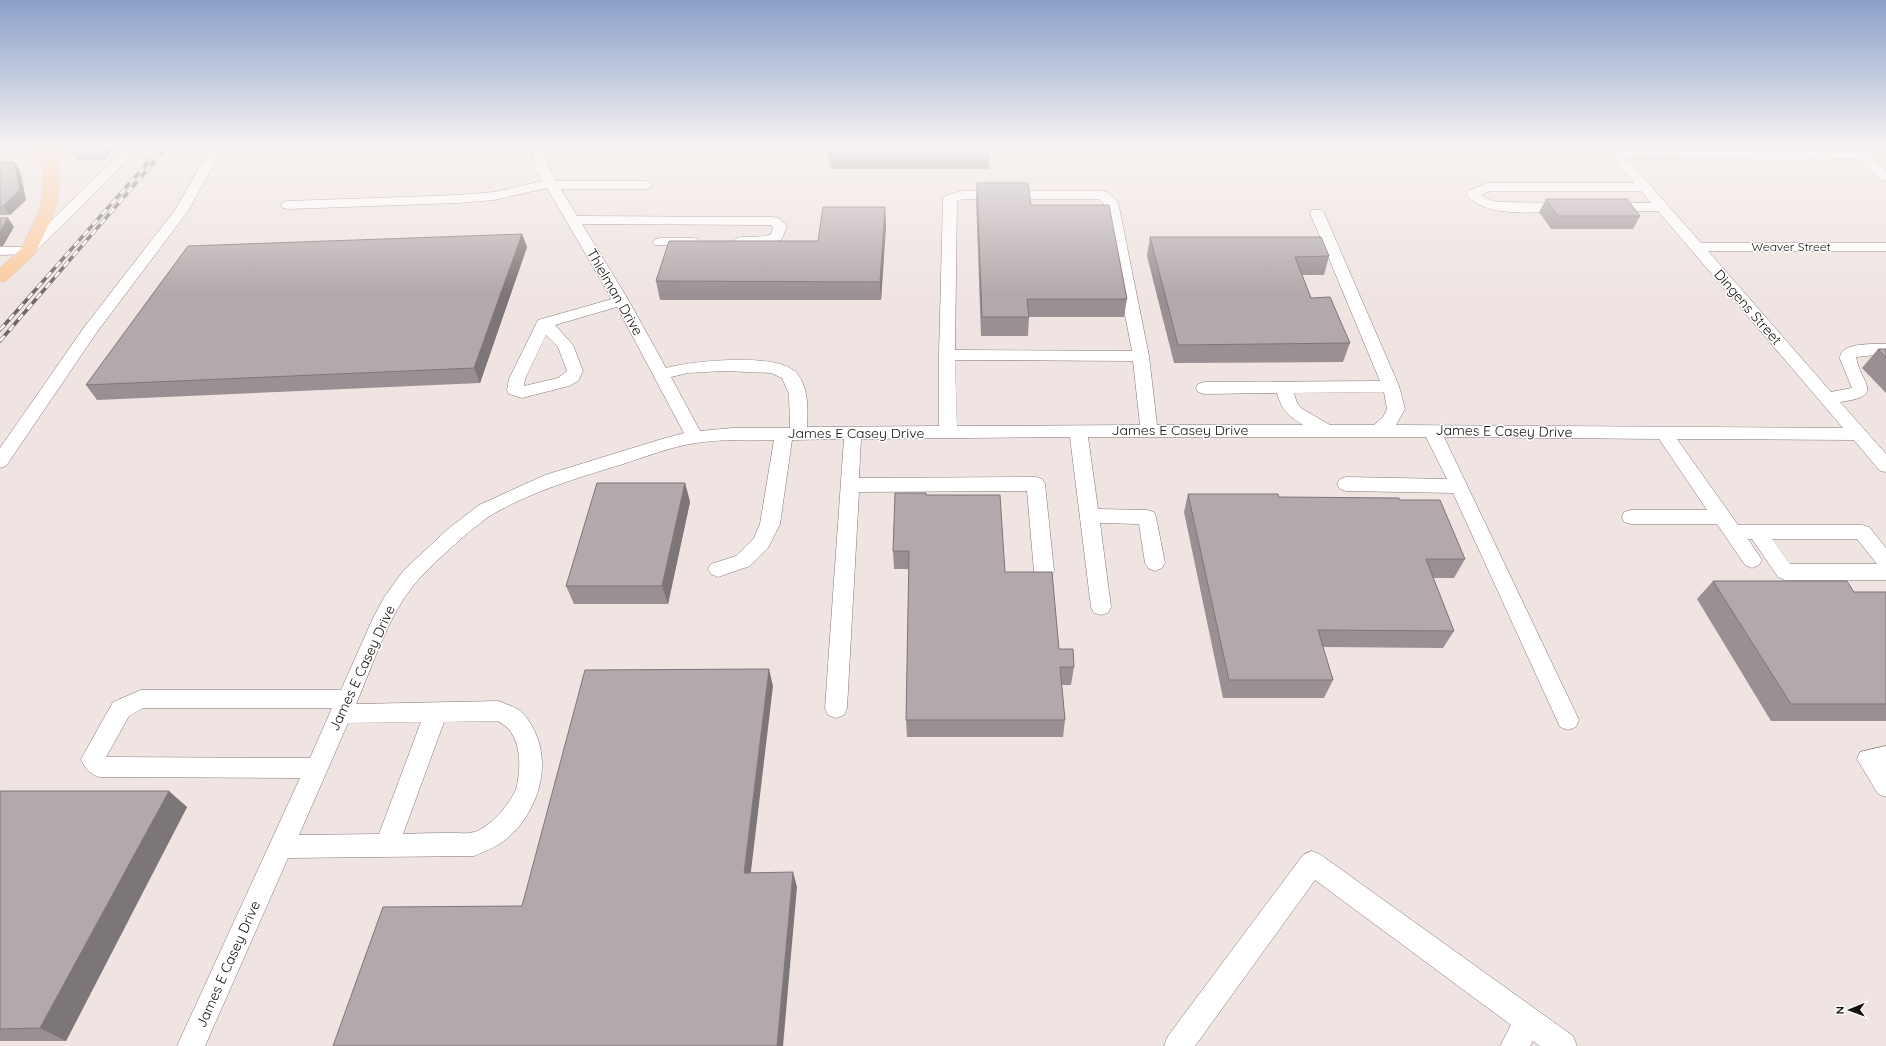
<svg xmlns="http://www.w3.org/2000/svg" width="1886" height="1046" font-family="Quicksand,sans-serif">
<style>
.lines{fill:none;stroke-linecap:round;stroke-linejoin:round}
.minor-casing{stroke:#837876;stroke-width:1}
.major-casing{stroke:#c6c5c5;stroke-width:1}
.minor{fill:#fff;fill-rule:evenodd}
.major{fill:#fbcb9e;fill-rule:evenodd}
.rail-casing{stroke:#6f6866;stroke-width:3.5}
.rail{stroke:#fff;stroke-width:2.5;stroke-dasharray:7;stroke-linecap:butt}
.wall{fill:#9a9093}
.shaded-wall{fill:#7d7678}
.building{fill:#b3a8ab;stroke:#7d7678}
.labels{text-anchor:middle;stroke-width:3;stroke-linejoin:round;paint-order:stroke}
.far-street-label{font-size:12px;fill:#130f0e;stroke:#fff}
.street-label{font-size:14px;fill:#130f0e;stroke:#fff}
</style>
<rect width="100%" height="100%" fill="#efe4e1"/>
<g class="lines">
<defs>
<g id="minor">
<path d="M127,147H141L33,254L0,255V247H24Z"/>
<path d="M211,147H224L188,211L97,332L6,466L0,468V448L85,326L175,210Z"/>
<path d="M530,147H543L550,170L556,181H645L650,182L652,185L650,188L645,189H561L577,216L773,217L778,218L787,226L782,239C769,246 752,248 737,244L735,241L737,238C748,235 760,239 771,234L773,227L770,225L582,224L629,301L666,368C691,361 772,353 793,370C809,382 808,410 807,427L939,426V355L943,199L945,196L961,191H1102L1107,192L1118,202L1149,356L1157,425H1303C1288,415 1282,411 1277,393L1204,394L1198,392L1196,388L1198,384L1204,382L1380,381L1310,213L1312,210H1322L1324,213L1399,386L1405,409L1396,425L1843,428L1658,211H1607L1602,210L1600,207L1602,204L1607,203H1651L1641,191H1490L1481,195L1492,201L1501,202L1567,203L1572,204L1574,207L1572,210L1567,211C1540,212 1484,219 1466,194L1468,191L1488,183H1634L1604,147H1617L1620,150L1848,151L1845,147H1859L1886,170V181L1881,180L1857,159L1626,158L1701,243H1886V251H1708L1831,392L1852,388L1840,359C1839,342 1874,344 1886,344V354L1856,357C1861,384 1886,396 1840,402L1886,454V472L1880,471L1854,440L1677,439L1738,525H1862L1869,527L1886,548V580H1785L1778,577L1752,539H1748L1762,560L1759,565L1752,568L1745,565L1717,524H1631L1624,522L1622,517L1624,512L1631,510H1707L1659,439L1444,437L1579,720L1576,727L1568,730L1560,727L1453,493L1346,491L1340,489L1337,484L1340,479L1346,477L1447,479L1426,437H1088L1098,509L1147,510L1154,512L1156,517L1165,563L1162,568L1155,571L1148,568L1145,563L1139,524L1100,523L1111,607L1108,613L1101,615L1094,613L1091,607L1070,437L861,439L859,478L1036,477L1042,479L1045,484L1054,571L1051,576L1044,579L1037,576L1034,571L1027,491L859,492L847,708L844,715L836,718L828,715L825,708L844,439L792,440L780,524L768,548L750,566L718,577L711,574L708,569L711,564L736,556L754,538L760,524L774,440C748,440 722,439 696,443C670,447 645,457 620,465C577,478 533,491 493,514C471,528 436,561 418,580C388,614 374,663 356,704L499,701C505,704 513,706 519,710C526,715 531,724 535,732C551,767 538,809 511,835C500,845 488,850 474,856L288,858L205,1046H177L300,778L100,777C90,774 85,769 81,759L113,702L141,690H341L373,618L385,596L404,570L448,529L479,505L545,475L662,439L684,433L617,307L555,325L573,345L583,371L578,381L569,386L522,398L509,394L507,390L509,379L538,320L612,299L547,188L494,200L458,203L288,209L283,208L281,205L283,202L288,201L458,195L494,192L543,181L536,170ZM963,199H1099L1104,204L1132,351L955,350L957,201ZM546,335L558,347L567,371L558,378L524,386L525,379ZM955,360L1133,361L1140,425L957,426ZM724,371L771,373L782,378L789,394L790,428H732L700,431L671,377L688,373ZM1384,392L1387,409L1383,417L1374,425H1330L1301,408L1297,403L1294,393ZM1772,539H1857L1877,564H1790ZM143,708H332L310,758L106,757L129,716ZM497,721C522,731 522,767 516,789C511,803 489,828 474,832C469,834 461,833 456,833C438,833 421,833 403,834L444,722ZM421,722L379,834L299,835L348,723Z"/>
<path d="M621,147H690V148L689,151L684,152L627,151Z"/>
<path d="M660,238H693L698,239L700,242L698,245L693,246L655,245L653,242L655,239Z"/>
<path d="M1886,746V797L1878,794L1857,759L1860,752Z"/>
<path d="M1312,851L1321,855L1573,1036L1577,1046H1540L1533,1041L1530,1046H1500L1511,1025L1315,880L1195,1046H1164L1168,1036L1303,855Z"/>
</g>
<path id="major" d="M41,147H55L60,182L57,203L52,218L34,255L6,281L0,282V268L21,249L36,218L41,203L44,182Z"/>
</defs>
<!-- minor casing -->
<use href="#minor" class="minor-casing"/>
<!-- major casing -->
<use href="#major" class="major-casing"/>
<!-- minor -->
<use href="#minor" class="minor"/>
<!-- major -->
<use href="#major" class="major"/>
<defs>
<g id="rail">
<path d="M0,330L151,159"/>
<path d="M0,341L167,147"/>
</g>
</defs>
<!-- rail casing -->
<use href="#rail" class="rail-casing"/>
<!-- rail -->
<use href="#rail" class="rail"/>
</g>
<!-- wall -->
<g class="wall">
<path d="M75,147H116L104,160H77L71,151Z"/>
<path d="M990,151L989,169H830L828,152Z"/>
<path d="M0,162L20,171L26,200L10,215H0Z"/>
<path d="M977,183L1031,205L1127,299L1124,317H1029L1028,336H981L976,200Z"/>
<path d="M1546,199L1640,216L1633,229H1551L1539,212Z"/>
<path d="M885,207L886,225L881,300H660L656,281L818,241Z"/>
<path d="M522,234L527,247L480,383L97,400L86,385Z"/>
<path d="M1150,237L1329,256L1324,275H1302L1311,298L1350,343L1343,362L1174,363L1147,256Z"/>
<path d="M1878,349H1886V393L1862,368Z"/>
<path d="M685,483L690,502L668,604H574L566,586Z"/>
<path d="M1188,494L1279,497L1400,500L1465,559L1454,578H1433L1454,631L1443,648L1323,647L1333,680L1324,698H1223L1184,512Z"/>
<path d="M926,495L1005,572L1059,649L1074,667L1071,685H1062L1065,720L1063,737H907L906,720L909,569H894L893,551Z"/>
<path d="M1713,581L1854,592H1886V721H1771L1697,599Z"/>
<path d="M0,791L187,807L66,1041H0Z"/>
</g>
<!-- shaded-wall -->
<g class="shaded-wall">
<path d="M101,147H116L104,160L98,151Z"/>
<path d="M14,162L20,171L26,200L10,215L3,206Z"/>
<path d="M885,207L886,225L881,300L880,282Z"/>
<path d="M8,218L14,227L3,246H0V231Z"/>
<path d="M522,234L527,247L480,383L474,368Z"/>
<path d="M685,483L690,502L668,604L662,586Z"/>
<path d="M769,669L773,686L749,888L744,873Z"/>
<path d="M169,791L187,807L66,1041L40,1028Z"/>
<path d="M793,872L797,887L783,1046H777Z"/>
</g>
<!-- building -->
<g class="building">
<path d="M75,147H101L98,151H71Z"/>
<path d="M829,147H989L990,151L828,152Z"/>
<path d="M0,162H14L20,190L3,206H0Z"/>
<path d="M977,183H1028L1031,205H1109L1127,299H1027L1029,317H982Z"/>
<path d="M1546,199H1627L1640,216H1558Z"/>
<path d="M823,207H885L880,282L656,281L669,241H818Z"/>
<path d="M0,218H8L0,231Z"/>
<path d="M522,234L474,368L86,385L188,246Z"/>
<path d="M1150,237H1321L1329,256L1295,257L1311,298L1330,297L1350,343L1178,345Z"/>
<path d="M1878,349H1886V358Z"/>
<path d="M597,483H685L662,586H566Z"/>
<path d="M895,493H926V495H1000L1005,572H1052L1059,649H1073L1074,667H1060L1065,720H906L909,551H893Z"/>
<path d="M1188,494H1278L1279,497L1399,498L1400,500H1440L1465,559H1426L1454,631L1318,630L1333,680H1229Z"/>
<path d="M1713,581H1847L1854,592H1886V704H1791Z"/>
<path d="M769,669L744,873L793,872L777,1046H333L383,907L522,906L585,670Z"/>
<path d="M0,791H169L40,1028L0,1029Z"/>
</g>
<!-- sky -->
<linearGradient id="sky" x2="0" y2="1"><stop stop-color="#8ba0c9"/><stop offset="0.5" stop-color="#f8f3f2"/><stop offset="1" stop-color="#f8f3f2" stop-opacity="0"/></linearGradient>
<rect width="1886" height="294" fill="url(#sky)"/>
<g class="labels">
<!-- far-street labels -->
<g class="far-street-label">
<text x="1791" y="251">Weaver Street</text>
</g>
<!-- street labels -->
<g class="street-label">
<text transform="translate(615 292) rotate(60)" y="5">Thielman Drive</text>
<text transform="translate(1748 307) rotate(49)" y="5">Dingens Street</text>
<text x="1180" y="435">James E Casey Drive</text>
<text transform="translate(1504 431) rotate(1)" y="5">James E Casey Drive</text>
<text x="856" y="438">James E Casey Drive</text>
<text transform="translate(362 668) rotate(-65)" y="5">James E Casey Drive</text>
<text transform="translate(228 964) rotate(-66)" y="5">James E Casey Drive</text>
</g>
</g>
<!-- north arrow -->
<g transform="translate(1850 1010) rotate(269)" stroke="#ffffff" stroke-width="3" paint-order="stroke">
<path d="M0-3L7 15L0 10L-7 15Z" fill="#130f0e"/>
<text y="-6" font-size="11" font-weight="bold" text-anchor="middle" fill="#130f0e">N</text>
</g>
</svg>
